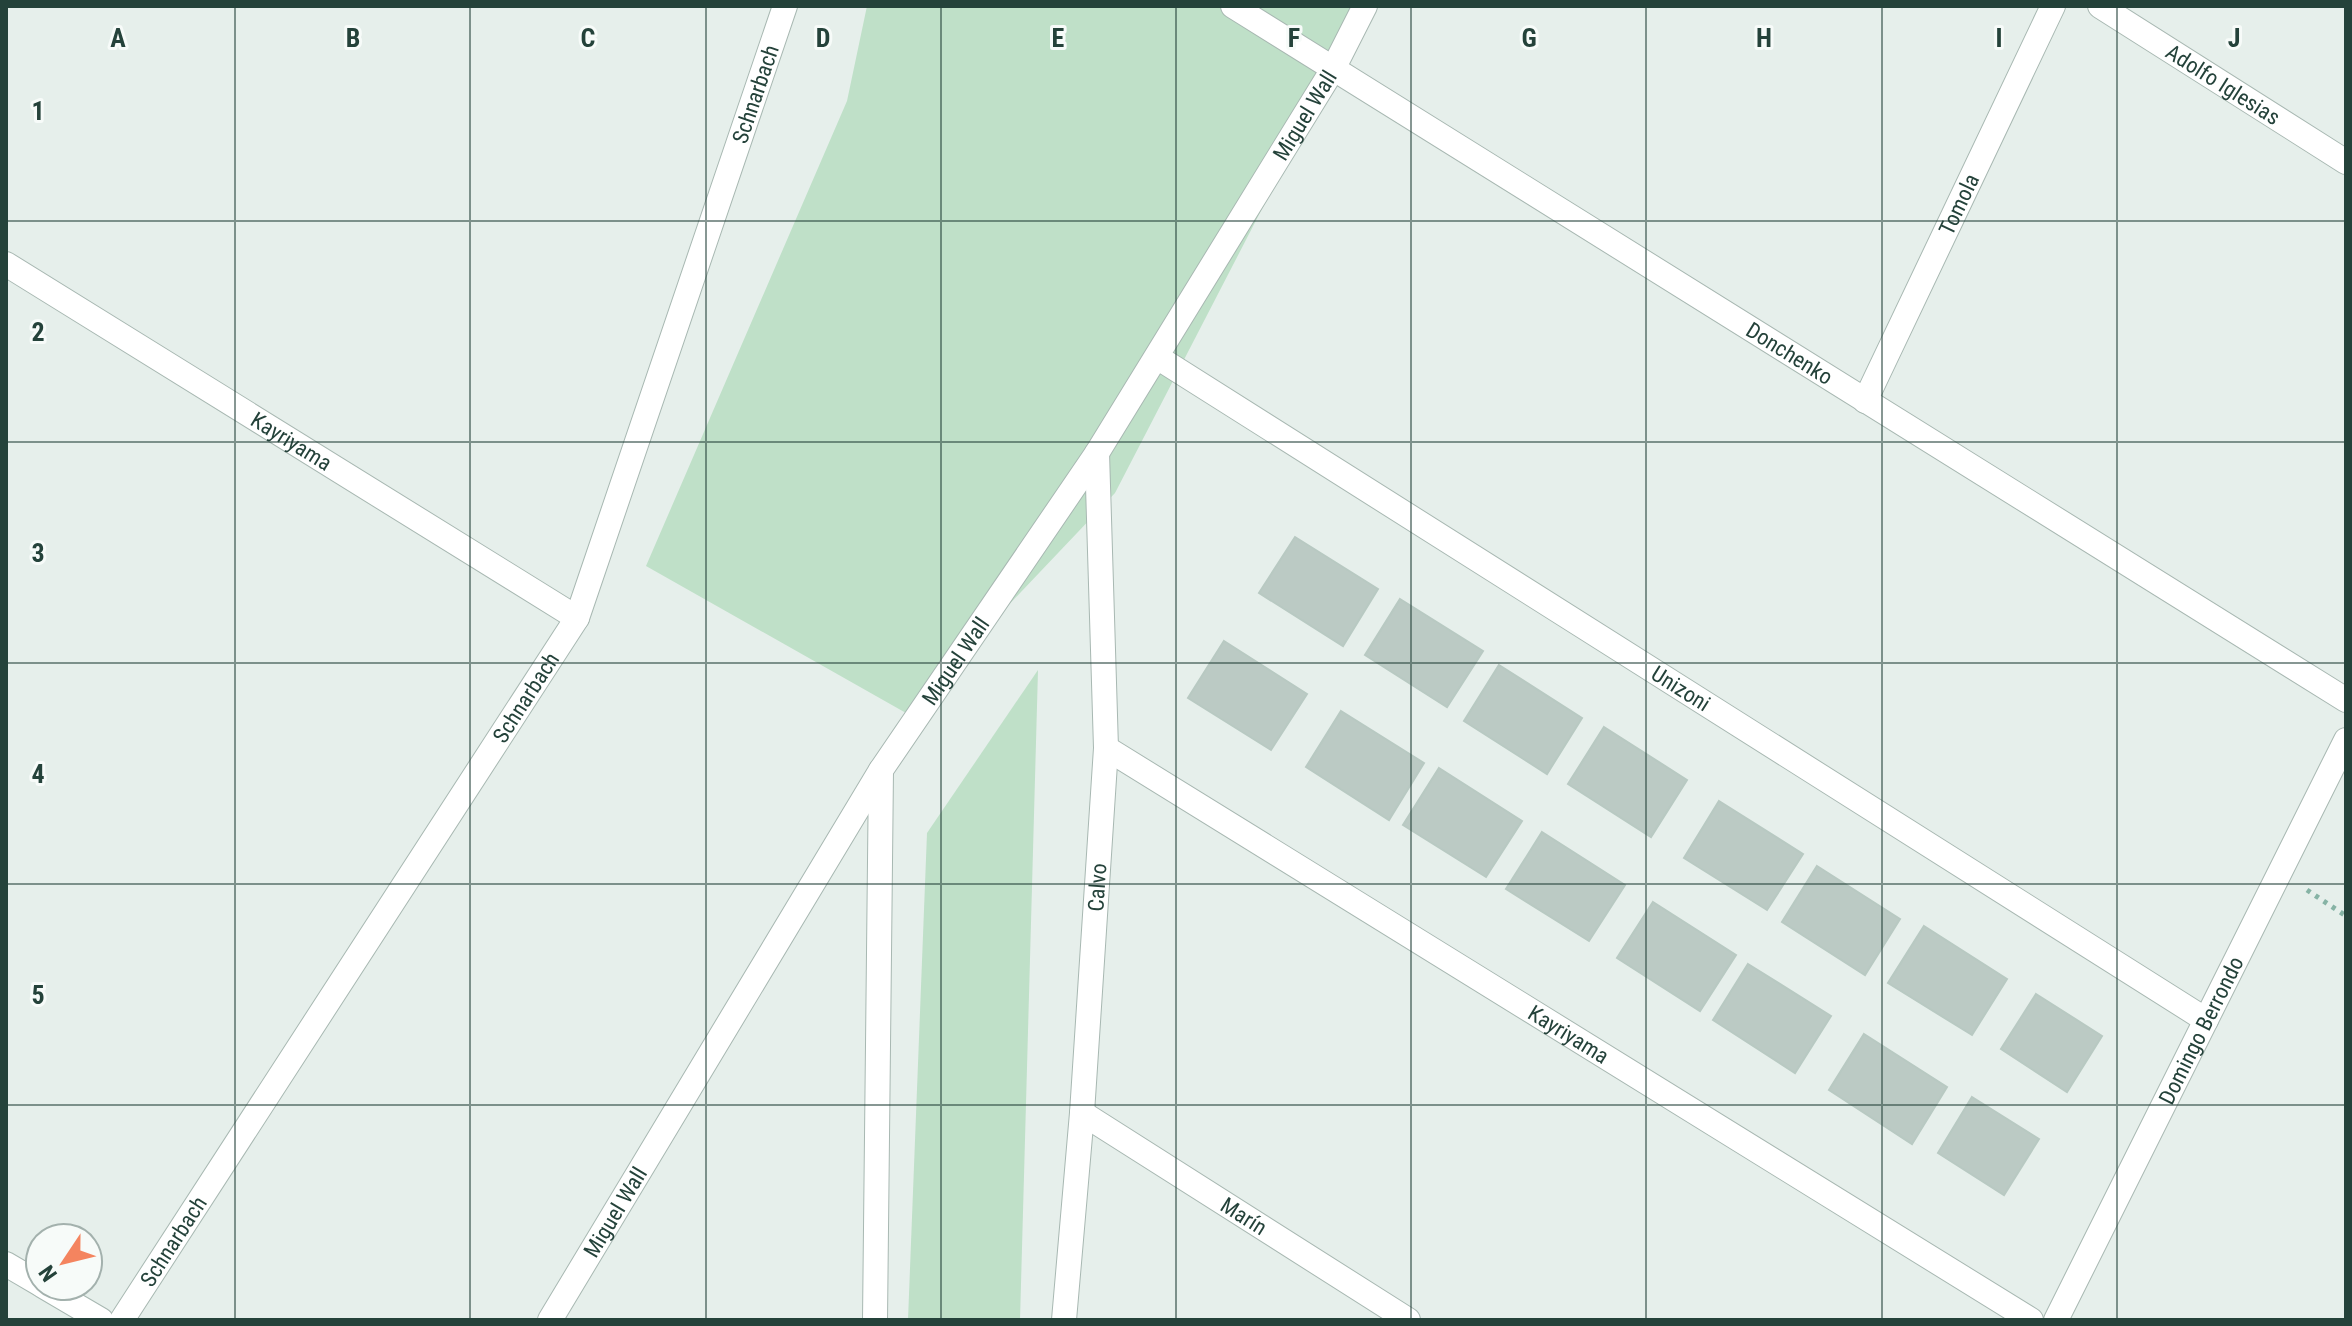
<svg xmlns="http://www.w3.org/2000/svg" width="2352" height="1326" font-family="'Roboto Condensed',sans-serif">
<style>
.green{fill:#bfe0c8}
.building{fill:#bbcac4;stroke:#b8c9c2;stroke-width:2}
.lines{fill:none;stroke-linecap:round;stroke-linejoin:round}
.street-casing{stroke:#a8b8b2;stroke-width:26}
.path{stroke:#86b3a5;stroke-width:5;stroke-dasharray:4 6;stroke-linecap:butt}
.street{stroke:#fff;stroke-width:24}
.grid{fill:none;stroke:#24423a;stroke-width:2;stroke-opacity:0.55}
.labels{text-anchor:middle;stroke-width:6;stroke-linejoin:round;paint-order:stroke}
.street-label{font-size:22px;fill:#24423a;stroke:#f7fbf9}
.grid-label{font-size:26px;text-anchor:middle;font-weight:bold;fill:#24423a;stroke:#f7fbf9;stroke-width:6;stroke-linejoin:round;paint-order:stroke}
</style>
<rect width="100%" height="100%" fill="#e6efeb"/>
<!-- green -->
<g class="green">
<path d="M867,6H1367L1115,493L906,713L646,566L847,101Z"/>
<path d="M1038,670L1020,1320H908L927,833Z"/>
</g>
<!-- building -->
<g class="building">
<path d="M1295,537L1378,589L1343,646L1259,593Z"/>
<path d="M1400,599L1483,651L1447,707L1365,655Z"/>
<path d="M1224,641L1307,694L1271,750L1188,698Z"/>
<path d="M1499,665L1582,718L1547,774L1464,721Z"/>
<path d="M1341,711L1424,763L1389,820L1306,767Z"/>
<path d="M1604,727L1687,780L1651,837L1568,784Z"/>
<path d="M1439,768L1522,821L1486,877L1403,825Z"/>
<path d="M1719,801L1803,854L1767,910L1684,858Z"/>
<path d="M1542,832L1625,885L1589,941L1506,889Z"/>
<path d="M1817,866L1900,919L1865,975L1782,922Z"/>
<path d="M1653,902L1736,955L1700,1011L1617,958Z"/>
<path d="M1924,926L2007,979L1972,1035L1888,983Z"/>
<path d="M1748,964L1831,1016L1795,1073L1713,1020Z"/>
<path d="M2036,994L2102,1036L2067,1092L2001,1049Z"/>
<path d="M1864,1034L1947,1087L1912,1144L1829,1090Z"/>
<path d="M1972,1097L2039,1139L2004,1195L1938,1153Z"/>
</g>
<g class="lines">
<defs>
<g id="street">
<path id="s1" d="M1233,6L2346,700"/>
<path id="s2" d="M2100,6L2346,162"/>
<path id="s3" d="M6,264L577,618"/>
<path id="s4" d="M1157,357L2206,1020"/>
<path id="s5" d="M1865,401L2053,6"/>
<path id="s6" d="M1106,748L2031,1320"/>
<path id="s7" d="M1082,1113L1408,1320"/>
<path d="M6,1264L40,1284"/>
<path d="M43,1286L101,1320"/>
<path id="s8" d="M122,1320L577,618L785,6"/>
<path id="s9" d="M550,1320L881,770L1097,453L1333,69L1365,6"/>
<path d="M875,1320L881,770"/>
<path id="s10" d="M1064,1320L1082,1113L1106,748L1097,453"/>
<path id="s11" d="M2056,1320L2346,740"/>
</g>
</defs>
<!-- street casing -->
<use href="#street" class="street-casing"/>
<!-- path -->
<path class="path" d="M2307,890L2346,916"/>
<!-- street -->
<use href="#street" class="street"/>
</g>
<!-- grid -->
<path class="grid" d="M235,6V1320M470,6V1320M706,6V1320M941,6V1320M1176,6V1320M1411,6V1320M1646,6V1320M1882,6V1320M2117,6V1320M6,221H2346M6,442H2346M6,663H2346M6,884H2346M6,1105H2346"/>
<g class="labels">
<!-- street labels -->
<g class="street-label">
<text dy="8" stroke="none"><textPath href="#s2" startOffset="146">Adolfo Iglesias</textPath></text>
<text dy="8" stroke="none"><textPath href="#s8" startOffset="1390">Schnarbach</textPath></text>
<text dy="8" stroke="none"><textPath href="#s9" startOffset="1422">Miguel Wall</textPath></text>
<text dy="8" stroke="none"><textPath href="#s5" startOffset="218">Tomola</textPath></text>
<text dy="8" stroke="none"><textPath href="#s1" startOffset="656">Donchenko</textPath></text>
<text dy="8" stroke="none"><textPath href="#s3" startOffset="336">Kayriyama</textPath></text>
<text dy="8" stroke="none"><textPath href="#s9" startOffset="774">Miguel Wall</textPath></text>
<text dy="8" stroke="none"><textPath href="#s4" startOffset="620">Unizoni</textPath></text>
<text dy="8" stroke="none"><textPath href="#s8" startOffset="742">Schnarbach</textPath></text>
<text dy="8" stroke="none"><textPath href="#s10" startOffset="434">Calvo</textPath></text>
<text dy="8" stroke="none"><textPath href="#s11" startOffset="324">Domingo Berrondo</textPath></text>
<text dy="8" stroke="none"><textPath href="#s6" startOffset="544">Kayriyama</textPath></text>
<text dy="8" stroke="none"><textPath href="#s9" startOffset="126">Miguel Wall</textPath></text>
<text dy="8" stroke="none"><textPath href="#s7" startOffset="192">Marín</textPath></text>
<text dy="8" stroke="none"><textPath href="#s8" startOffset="94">Schnarbach</textPath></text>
</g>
</g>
<g class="grid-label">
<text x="118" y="47">A</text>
<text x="353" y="47">B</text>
<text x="588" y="47">C</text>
<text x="823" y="47">D</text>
<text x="1058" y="47">E</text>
<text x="1294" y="47">F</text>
<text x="1529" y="47">G</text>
<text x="1764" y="47">H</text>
<text x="1999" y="47">I</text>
<text x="2234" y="47">J</text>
<text x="38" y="120">1</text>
<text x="38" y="341">2</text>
<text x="38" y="562">3</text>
<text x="38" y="783">4</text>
<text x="38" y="1004">5</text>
</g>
<!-- border -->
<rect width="2352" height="1326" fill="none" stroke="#24423a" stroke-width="16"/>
<!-- north arrow -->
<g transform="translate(64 1262) rotate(235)"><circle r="38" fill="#f7fbf9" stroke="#a3b1ad" stroke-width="2"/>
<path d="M0-6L14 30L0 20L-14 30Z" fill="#f4845f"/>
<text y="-12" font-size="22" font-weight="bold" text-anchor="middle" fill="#24423a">N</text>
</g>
</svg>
